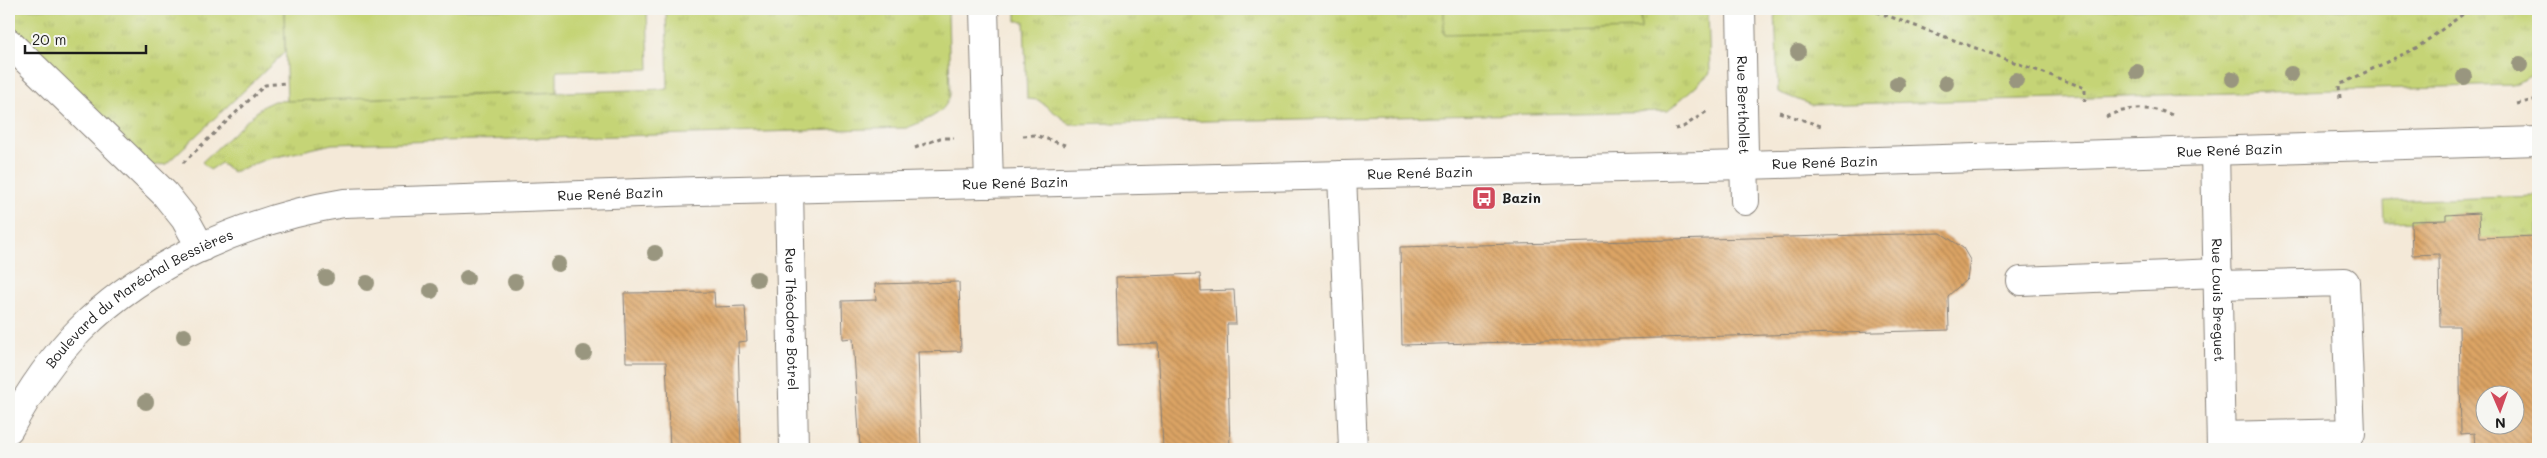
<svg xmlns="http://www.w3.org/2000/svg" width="2547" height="458" font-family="Mali,sans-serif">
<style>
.grass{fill:url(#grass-tufts);stroke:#707849}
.pitch{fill:#c5d476;stroke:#707849}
.building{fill:url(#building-back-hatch);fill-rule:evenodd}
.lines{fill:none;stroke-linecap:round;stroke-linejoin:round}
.minor-casing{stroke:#88827a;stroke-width:30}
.path{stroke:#88827a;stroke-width:3;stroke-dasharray:4 4;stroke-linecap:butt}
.minor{stroke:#fff;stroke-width:28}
.tree{fill:#99967f}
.labels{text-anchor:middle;stroke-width:4.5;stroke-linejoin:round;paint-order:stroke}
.street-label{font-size:14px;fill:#1c1c1c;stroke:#f6f6f2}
.poi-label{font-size:14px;font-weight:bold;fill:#1c1c1c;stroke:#f6f6f2;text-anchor:start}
</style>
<defs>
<pattern id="grass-tufts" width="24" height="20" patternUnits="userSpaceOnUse" patternTransform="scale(1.25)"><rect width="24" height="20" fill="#c5d476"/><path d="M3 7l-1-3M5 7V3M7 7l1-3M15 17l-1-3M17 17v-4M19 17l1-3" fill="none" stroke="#a9b566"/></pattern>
<pattern id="building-back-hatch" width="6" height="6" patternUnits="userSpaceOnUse" patternTransform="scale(1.25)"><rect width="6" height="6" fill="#dca465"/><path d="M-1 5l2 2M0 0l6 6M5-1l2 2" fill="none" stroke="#b28552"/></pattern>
</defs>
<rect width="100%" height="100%" fill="#f6f6f2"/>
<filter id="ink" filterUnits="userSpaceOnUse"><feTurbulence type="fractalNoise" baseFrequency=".02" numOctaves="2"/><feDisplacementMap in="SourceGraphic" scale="10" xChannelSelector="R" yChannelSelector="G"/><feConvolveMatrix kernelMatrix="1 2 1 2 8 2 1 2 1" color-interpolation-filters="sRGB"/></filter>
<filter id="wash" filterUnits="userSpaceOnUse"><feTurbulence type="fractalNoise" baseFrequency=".0096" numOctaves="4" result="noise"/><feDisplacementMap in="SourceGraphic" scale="20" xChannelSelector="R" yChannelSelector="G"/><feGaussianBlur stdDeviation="1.12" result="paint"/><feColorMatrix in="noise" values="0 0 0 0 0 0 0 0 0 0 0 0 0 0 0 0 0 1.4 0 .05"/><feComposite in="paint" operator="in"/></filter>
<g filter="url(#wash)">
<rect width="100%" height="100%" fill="#f4e9d8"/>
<!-- grass -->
<g class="grass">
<path d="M9,9H284L285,52L166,164L152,166L9,31Z"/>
<path d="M666,9H948L950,95C945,115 925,120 907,128L332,144L264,160L233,172L221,163L210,170L202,162L263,106L274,101L668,89Z"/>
<path d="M1016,9H1708L1710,73L1668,111L1070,124L1038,100L1027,99L1024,21H1016Z"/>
<path d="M1775,9H2538V72L2513,85L1811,105L1778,92Z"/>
<path d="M2538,196V236L2515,237L2480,243L2478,213L2447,215L2446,220L2385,222L2384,201Z"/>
</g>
<!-- pitch -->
<g class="pitch">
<path d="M284,9H647L649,69L557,71V92L287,101Z"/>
<path d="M1444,9H1640L1641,29L1444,34Z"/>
</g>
<g id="blocks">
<!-- building -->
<g class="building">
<path d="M2479,213L2480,238L2538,236V449H2475L2474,433L2461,434L2459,326H2440L2439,254L2412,255L2411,221L2446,220V215ZM2484,396H2514V426H2484Z"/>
<path d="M1941,233L1963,248L1970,260L1967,279L1948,296L1949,330L1402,345L1400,247Z"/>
<path d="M1200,274L1201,291L1234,290L1236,324H1227L1230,449H1163L1158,343L1118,345L1116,277Z"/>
<path d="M959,282L961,351L918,352L921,449H860L853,338L843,339L842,301L876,300L875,284Z"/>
<path d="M714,292L715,307L745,306L747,341L738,342L741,449H670L666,362H626L624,293Z"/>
</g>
</g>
</g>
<g filter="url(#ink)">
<use href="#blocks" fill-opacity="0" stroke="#88827a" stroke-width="1"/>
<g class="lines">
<defs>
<g id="minor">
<path d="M984,9L989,184"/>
<path id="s1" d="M1741,9L1745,201"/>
<path d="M9,43L165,194L185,219L201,248"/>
<path id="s2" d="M2215,151L2221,449"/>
<path d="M1342,175L1353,449"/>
<path id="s3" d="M789,189L794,449"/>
<path d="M2021,281L2218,273"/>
<path d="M2218,285L2345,282L2351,433L2222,436"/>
<path id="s4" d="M9,429C28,394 51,359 80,330C147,262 251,218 344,203L698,191L1744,165L2538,141"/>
</g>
</defs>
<!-- minor casing -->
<use href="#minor" class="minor-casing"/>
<!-- path -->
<g class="path">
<path d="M1869,9L2085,88V103"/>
<path d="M2340,98L2339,85L2418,47L2470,9"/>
<path d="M2517,104L2538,99"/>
<path d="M1779,112L1821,126"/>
<path d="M2106,117C2124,107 2153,106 2172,115"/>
<path d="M1675,129L1683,127L1709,110"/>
<path d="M1023,136L1035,135L1065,145"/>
<path d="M915,148L940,138H954"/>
<path d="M183,163L265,85L286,83"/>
</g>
<!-- minor -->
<use href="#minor" class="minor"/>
</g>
<!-- trees -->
<g class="tree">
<circle cx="1798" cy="52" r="8"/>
<circle cx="2520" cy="65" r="8"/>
<circle cx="2137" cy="72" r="8"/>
<circle cx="2291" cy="74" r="8"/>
<circle cx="2464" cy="77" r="8"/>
<circle cx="2233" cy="79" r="8"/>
<circle cx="2016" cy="80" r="8"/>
<circle cx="1946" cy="83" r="8"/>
<circle cx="1897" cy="84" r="8"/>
<circle cx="655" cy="253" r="8"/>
<circle cx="558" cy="264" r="8"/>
<circle cx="326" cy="278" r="8"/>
<circle cx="467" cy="278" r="8"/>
<circle cx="757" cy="279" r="8"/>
<circle cx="515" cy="282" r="8"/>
<circle cx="367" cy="283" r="8"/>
<circle cx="431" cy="291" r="8"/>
<circle cx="184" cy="336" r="8"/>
<circle cx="584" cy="353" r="8"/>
<circle cx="146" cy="402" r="8"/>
</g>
</g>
<!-- icons -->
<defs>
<symbol id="bus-square" viewBox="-11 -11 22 22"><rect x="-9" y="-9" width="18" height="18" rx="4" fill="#d1495b" stroke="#f6f6f2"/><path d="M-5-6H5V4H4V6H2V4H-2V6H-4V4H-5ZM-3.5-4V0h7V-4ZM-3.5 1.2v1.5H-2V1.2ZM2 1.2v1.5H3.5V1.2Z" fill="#fff"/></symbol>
</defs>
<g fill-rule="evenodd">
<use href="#bus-square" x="1470" y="184" width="28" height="28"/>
</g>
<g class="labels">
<!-- street labels -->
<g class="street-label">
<text dy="5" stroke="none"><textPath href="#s1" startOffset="96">Rue Berthollet</textPath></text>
<text dy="5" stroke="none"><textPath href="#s4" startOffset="2306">Rue René Bazin</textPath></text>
<text dy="5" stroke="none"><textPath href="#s4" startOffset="1901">Rue René Bazin</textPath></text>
<text dy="5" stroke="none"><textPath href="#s4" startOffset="1496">Rue René Bazin</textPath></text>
<text dy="5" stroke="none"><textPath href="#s4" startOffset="1091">Rue René Bazin</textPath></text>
<text dy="5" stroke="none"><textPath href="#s4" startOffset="686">Rue René Bazin</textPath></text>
<text dy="5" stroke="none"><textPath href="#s2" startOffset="149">Rue Louis Breguet</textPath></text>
<text dy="5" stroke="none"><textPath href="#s4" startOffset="189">Boulevard du Maréchal Bessières</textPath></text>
<text dy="5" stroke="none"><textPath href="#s3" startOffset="130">Rue Théodore Botrel</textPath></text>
</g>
<!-- poi labels -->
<g class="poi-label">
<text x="1502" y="203">Bazin</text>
</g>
</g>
<!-- margin -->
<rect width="2547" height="458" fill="none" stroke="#f6f6f2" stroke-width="30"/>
<!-- north arrow -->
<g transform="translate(2500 410) rotate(178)"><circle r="24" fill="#f6f6f2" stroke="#9f9f9c"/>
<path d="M0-4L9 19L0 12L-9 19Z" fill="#d1495b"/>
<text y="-8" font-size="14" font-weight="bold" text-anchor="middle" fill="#1c1c1c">N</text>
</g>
<!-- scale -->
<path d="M25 45v8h121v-8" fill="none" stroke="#1c1c1c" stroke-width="2.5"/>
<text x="32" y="45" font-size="15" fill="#1c1c1c" stroke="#f6f6f2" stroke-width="4" paint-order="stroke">20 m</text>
</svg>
